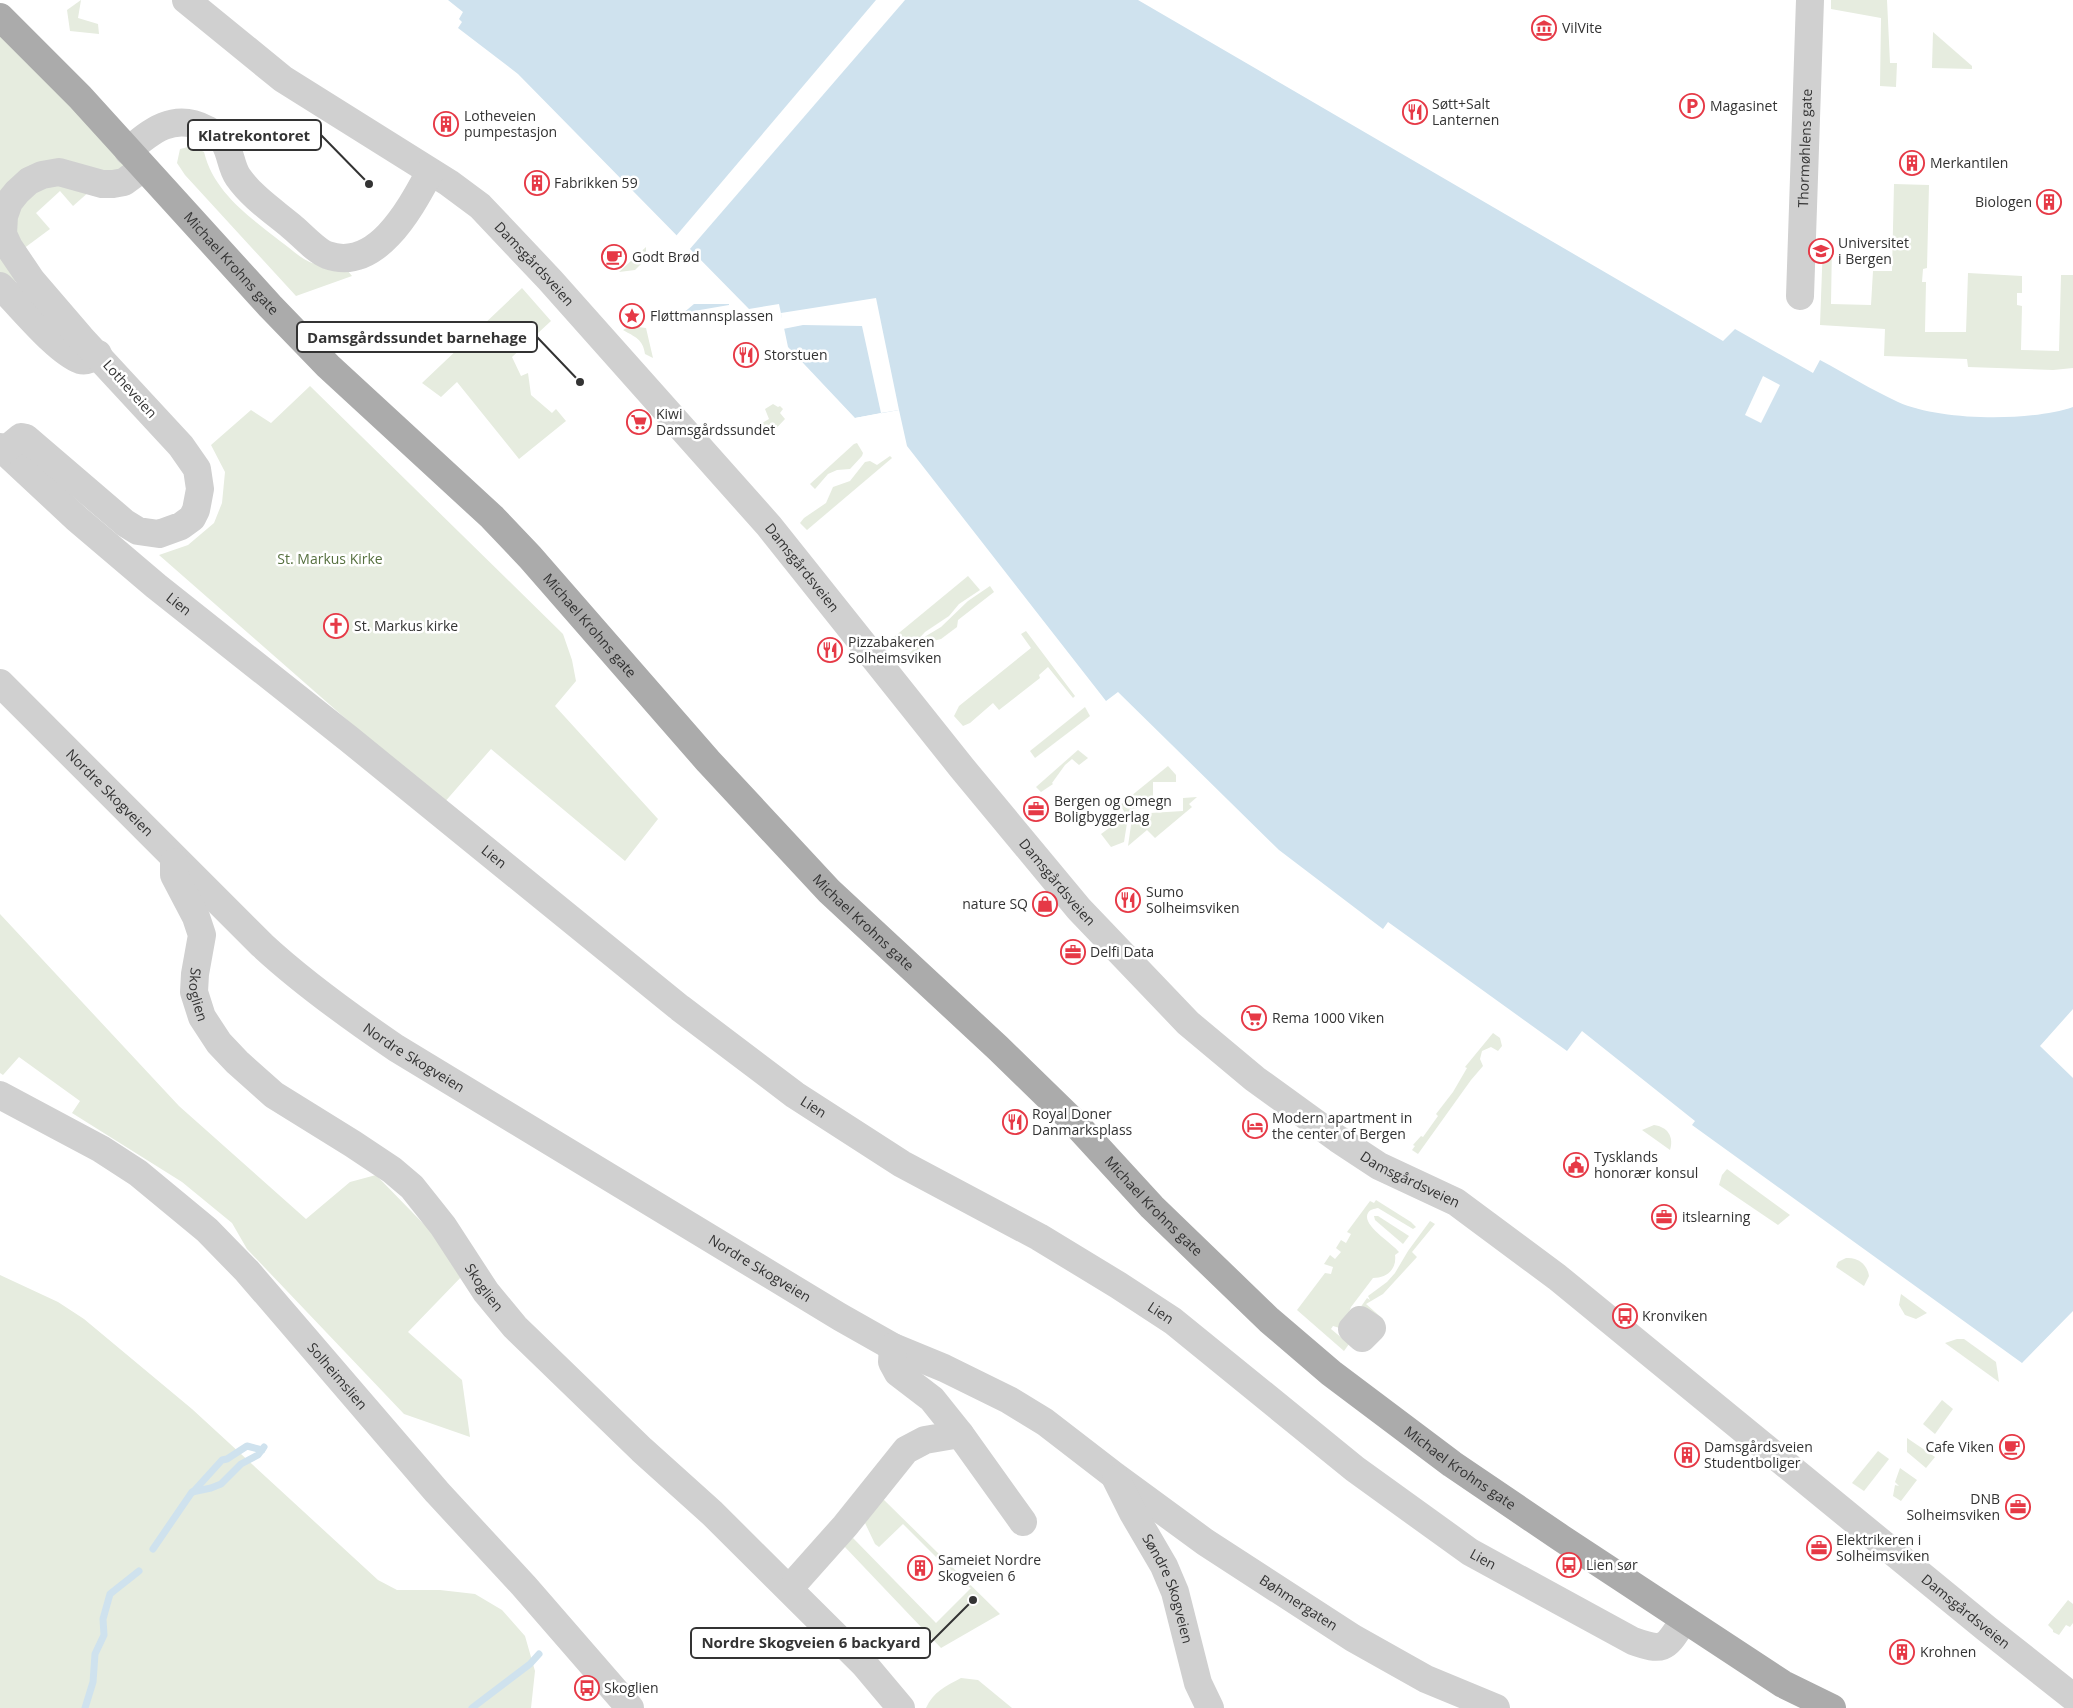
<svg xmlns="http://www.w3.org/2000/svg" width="2073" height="1708" font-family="'Open Sans',sans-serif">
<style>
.green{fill:#e6ecdf}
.water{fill:#cfe2ee}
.pier{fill:#fff}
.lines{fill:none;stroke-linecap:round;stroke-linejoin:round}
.stream{stroke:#cfe2ee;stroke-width:7}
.minor{stroke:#d0d0d0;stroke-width:28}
.major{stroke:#ababab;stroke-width:28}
.labels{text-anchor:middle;stroke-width:5;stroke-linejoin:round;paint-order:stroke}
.poi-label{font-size:14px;fill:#333;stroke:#fff;text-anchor:start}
.street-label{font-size:14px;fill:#333;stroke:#fff}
.park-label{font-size:14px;fill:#56703f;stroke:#fff}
.leader{fill:none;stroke:#333;stroke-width:2}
.callout-dot{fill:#333;stroke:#fff;stroke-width:2}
.callout{fill:#fff;stroke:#333;stroke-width:2}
.callout-label{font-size:15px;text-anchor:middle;font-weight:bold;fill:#333}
</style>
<rect width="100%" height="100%" fill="#fff"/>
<!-- green -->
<g class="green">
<path d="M81,0L78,18L98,24L99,34L70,31L67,10Z"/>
<path d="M1831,0H1887L1890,63H1897L1896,87L1880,86L1881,18L1831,9Z"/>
<path d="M0,17L143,168L99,183L73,206L60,191L36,213L50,229L23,249L17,261L14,299L0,286Z"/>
<path d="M1933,32L1972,66V69L1932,68Z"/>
<path d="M192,146L204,152C214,193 250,217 280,241C290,248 301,259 312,263C321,266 334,265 343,265L352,276L296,296L185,175L177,163L180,149Z"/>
<path d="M1894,184L1929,185L1927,268L1923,269L1922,282H1926L1925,332H1966L1968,273L2022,276V293H2017V305L2022,306L2021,350L2059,351L2061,275H2073V368L2053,370L1968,367L1967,359L1884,356L1885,329L1820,325L1823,243L1832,244L1831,304L1871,305L1873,271H1892Z"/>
<path d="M646,247V259L635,270L619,272Z"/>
<path d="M522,288L551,321L512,357L521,376L528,373L531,395L552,413L556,409L566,421L519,459L457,382L441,397L422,383Z"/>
<path d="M630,326L646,328L653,358L645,354C643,339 635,337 623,330Z"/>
<path d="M310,386L563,634L572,660L576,681L555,706L658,819L625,861L491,749L443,804L159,555L188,545L214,523L222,503L225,472L211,445L251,410L271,423Z"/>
<path d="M773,404L778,407L780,406L783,409L780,413L785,419L768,437L757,426L769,419L765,409Z"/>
<path d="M857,443L863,453L862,456L850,469L837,470L828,474L815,489L810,484L854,444Z"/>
<path d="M890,456L892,458L807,530L800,523L804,518L826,503L833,487L850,481L865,462L870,461L877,465Z"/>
<path d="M968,576L980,590L959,604L949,616L925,632L908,650H904L895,642L894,637Z"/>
<path d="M990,586L994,592L958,620L957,627L941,639L925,643L909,658L908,655L926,636L941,627L968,601Z"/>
<path d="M1026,631L1075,696L1073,698L1048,667L1039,675L1040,678L999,710L993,703L970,723L963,726L954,716L959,706L1031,648L1021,634Z"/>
<path d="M1085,707L1090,716L1035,758L1030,751Z"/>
<path d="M1078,750L1088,758L1079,765L1072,759L1065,765L1052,783L1053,784L1041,792L1036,787Z"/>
<path d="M1168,766L1176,775V782H1153V806C1143,807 1132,805 1127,816L1120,805Z"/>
<path d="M1197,797L1189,804L1192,807L1155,838L1147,830L1128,846L1132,818L1134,814L1183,811V798Z"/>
<path d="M1124,821L1127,823L1124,842L1111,847L1101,834L1116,823Z"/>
<path d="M0,914L179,1106L306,1219L350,1182L376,1175L449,1250L465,1273L408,1332L462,1380L470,1437L404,1414L247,1249L232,1223L182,1182L72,1113L80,1101L19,1057L3,1075L0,1073Z"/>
<path d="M1493,1033L1500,1038L1502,1046L1498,1051L1491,1047L1482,1051L1480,1059L1483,1066L1471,1080L1418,1154L1412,1150L1415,1146L1413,1145L1421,1136L1423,1137L1438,1116L1436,1114L1453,1092L1467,1068L1465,1067Z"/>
<path d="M1654,1125C1668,1127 1674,1137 1670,1150L1642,1130Z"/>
<path d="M1727,1169L1790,1215L1778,1225L1719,1185L1722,1175Z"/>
<path d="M1376,1200L1411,1222L1416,1227L1413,1229L1378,1208C1374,1209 1370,1209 1368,1213C1361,1225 1392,1243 1399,1252L1395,1255C1397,1269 1387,1278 1373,1278L1351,1307L1343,1329L1333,1326L1331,1329L1349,1344L1344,1351L1297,1310L1325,1273L1331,1274L1333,1267L1324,1264L1330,1255L1335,1259L1341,1252L1336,1248L1341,1240L1346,1243L1351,1234L1347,1232L1370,1201L1374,1203Z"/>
<path d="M1374,1216H1378L1409,1236L1403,1244L1375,1220Z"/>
<path d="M1430,1221L1435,1224L1412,1252L1417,1257L1383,1294L1366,1304L1383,1319L1375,1331L1360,1308L1367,1298L1370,1300L1368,1296L1387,1282L1395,1273L1408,1251Z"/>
<path d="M1846,1258C1858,1257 1867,1264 1869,1276L1864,1286L1836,1267L1838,1262Z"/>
<path d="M0,1275L58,1302L84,1319L192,1409L378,1580L397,1590H440L475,1594L502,1610L525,1636L535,1671L531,1708H0Z"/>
<path d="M1901,1294L1927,1313L1916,1319L1905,1315L1899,1305Z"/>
<path d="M1957,1339H1964L1996,1362L1999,1382L1945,1343Z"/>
<path d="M1942,1400L1953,1409L1935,1434L1923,1424Z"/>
<path d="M1907,1438L1935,1457L1926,1468L1907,1452Z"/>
<path d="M1878,1451L1889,1459L1864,1491L1852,1483Z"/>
<path d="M1900,1468L1917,1480L1901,1501L1893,1496L1895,1485L1899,1486L1895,1482Z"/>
<path d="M883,1499L1000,1614L941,1648L844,1546L853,1538L936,1623L971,1588L964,1585L903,1524L879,1547L875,1544L865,1523Z"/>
<path d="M2068,1600L2073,1604V1623L2070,1627L2066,1625L2059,1635L2053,1632V1630L2048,1625Z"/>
<path d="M961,1678L978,1680L1012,1708H926C933,1692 946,1686 961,1678Z"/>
</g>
<!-- water -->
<g class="water">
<path d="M448,0H1138L1723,341L1735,329L1813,373L1820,360C1846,374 1872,390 1898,402C1941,421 2029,422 2073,407V1009L2040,1046L2073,1078V1311L2022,1363L1692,1125L1695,1121L1582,1031L1567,1051L1388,922L1383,929L1371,920L1279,850L1118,692L1106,701L907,446L899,410L855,418L788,347L779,304L749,309L518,74L458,28L462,22L459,19L463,12Z"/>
<path d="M694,304H729V305L694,311L692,319L683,320L682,314Z"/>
</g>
<!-- pier -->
<g class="pier">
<path d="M876,0H905L689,250L676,236Z"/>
<path d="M876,298L899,410L881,413V415L857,421L855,418L881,413L862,326L803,325L783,329L781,313Z"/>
<path d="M1763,376L1780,385L1761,423L1745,415Z"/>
</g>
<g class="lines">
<!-- stream -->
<g class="stream">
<path d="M193,1492L222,1460L227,1459L247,1446L262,1450"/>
<path d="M153,1549L192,1492L211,1488L221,1484L241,1464L258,1455L264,1447"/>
<path d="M85,1708L93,1682L95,1654L104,1635L103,1619L110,1594L139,1571"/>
<path d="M472,1708L530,1664L539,1654"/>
</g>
<!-- minor -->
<g class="minor">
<path id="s1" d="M186,0L283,79L449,183L480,206L550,280L769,526L962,768L1079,909L1188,1023L1255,1079L1338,1139L1379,1166L1456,1202L1557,1277L1987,1629L2073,1697"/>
<path d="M128,151C151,131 174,112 206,129C212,133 220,136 224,142C231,153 231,167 238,177C252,197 273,211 291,226C301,234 316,251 327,255C377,273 411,207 430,172"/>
<path d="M0,286C20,305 56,351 80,360C87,362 92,358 98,354"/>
<path id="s2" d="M1800,296L1810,0"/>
<path id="s3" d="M0,447L76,518L156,586L349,739L680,1008L795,1095L902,1164L1039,1237L1118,1285L1173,1321L1355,1469L1470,1552L1633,1641C1666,1653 1666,1647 1684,1620"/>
<path d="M4,451L21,437L26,438L125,523L138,531L159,534L181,526L192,518L196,510L200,489L197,469L181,446L81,338L32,281L9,247L3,234L4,216L9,202L17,192L29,181L42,175L59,172L102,184H113L124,182L143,168"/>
<path id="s4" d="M0,683L262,945C303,983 349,1016 396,1048L840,1317L893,1347L944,1368L1009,1400L1045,1422L1115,1476L1205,1542L1353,1638L1426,1679L1496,1708"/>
<path id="s5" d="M174,862V875L196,917L202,935L195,974L194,992L202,1017L219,1043L237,1062L274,1095L353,1144L392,1170L412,1187L443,1226L486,1292L515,1327L642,1450L712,1513L864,1664L901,1708"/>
<path id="s6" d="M0,1095L101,1149L138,1173L207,1230L247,1271L437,1492L524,1586L630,1708"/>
<path d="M1360,1320L1372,1328L1362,1338L1352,1329Z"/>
<path d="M960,1434L1023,1522"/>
<path id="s7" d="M1116,1479L1133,1513L1164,1566L1175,1592L1198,1683L1210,1708"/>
<path d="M796,1581L845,1526L906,1450L925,1440L960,1434L932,1399L898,1373L892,1362L893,1347"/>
</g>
<!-- major -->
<path class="major" id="s8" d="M0,17L80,97L270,306L328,366L492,517L530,557L708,761L829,891L998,1048L1074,1122L1152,1207L1269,1320L1331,1373L1452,1464L1561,1538L1783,1684L1832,1708"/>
</g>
<!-- icons -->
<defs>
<symbol id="museum-ring" viewBox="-11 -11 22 22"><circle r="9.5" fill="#fff" stroke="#e63946" stroke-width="1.5"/><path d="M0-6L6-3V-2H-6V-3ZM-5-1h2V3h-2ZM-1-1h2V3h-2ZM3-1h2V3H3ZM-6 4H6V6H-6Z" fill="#e63946"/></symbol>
<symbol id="parking-ring" viewBox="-11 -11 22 22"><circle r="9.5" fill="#fff" stroke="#e63946" stroke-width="1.5"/><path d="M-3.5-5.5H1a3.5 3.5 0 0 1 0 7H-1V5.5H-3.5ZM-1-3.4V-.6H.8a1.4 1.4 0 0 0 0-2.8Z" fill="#e63946"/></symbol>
<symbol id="restaurant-ring" viewBox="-11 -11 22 22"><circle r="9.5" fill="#fff" stroke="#e63946" stroke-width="1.5"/><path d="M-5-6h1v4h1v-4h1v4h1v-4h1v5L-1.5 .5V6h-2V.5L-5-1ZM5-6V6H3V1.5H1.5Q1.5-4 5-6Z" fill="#e63946"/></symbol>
<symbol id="building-ring" viewBox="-11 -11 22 22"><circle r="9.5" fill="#fff" stroke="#e63946" stroke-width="1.5"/><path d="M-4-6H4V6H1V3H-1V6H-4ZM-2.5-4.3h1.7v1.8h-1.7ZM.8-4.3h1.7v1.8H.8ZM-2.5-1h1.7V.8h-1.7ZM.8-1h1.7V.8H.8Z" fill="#e63946"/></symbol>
<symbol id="university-ring" viewBox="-11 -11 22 22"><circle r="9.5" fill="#fff" stroke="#e63946" stroke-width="1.5"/><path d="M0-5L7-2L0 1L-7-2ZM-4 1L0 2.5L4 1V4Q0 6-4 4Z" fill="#e63946"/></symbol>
<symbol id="cafe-ring" viewBox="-11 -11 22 22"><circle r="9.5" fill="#fff" stroke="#e63946" stroke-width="1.5"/><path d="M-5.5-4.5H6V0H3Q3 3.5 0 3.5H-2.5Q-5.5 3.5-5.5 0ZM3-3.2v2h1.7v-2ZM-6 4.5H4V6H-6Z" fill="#e63946"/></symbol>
<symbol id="sight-ring" viewBox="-11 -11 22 22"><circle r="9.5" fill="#fff" stroke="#e63946" stroke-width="1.5"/><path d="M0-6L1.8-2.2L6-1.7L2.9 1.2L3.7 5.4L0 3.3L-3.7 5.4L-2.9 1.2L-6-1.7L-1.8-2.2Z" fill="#e63946"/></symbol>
<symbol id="supermarket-ring" viewBox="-11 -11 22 22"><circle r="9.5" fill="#fff" stroke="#e63946" stroke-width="1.5"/><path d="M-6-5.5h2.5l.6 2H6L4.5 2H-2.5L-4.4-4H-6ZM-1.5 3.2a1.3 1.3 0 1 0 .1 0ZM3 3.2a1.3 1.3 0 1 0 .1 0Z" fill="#e63946"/></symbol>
<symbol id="church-ring" viewBox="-11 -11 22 22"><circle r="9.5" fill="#fff" stroke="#e63946" stroke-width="1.5"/><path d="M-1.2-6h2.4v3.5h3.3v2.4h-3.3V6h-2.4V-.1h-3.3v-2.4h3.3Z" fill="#e63946"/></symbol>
<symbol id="office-ring" viewBox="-11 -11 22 22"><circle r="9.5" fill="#fff" stroke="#e63946" stroke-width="1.5"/><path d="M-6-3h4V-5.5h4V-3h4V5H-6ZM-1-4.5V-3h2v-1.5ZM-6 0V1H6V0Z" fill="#e63946"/></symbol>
<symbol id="shop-ring" viewBox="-11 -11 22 22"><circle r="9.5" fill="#fff" stroke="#e63946" stroke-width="1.5"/><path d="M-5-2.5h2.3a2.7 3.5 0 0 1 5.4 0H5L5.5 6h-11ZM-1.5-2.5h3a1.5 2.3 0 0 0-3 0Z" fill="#e63946"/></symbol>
<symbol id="hotel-ring" viewBox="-11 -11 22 22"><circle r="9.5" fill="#fff" stroke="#e63946" stroke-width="1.5"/><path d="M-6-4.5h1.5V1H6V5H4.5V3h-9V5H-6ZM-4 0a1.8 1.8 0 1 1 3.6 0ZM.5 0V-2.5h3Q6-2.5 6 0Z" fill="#e63946"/></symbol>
<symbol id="civic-ring" viewBox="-11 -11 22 22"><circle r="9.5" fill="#fff" stroke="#e63946" stroke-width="1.5"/><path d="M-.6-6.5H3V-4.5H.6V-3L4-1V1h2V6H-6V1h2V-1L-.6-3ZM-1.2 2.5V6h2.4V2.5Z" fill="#e63946"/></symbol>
<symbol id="bus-ring" viewBox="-11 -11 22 22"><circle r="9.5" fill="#fff" stroke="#e63946" stroke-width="1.5"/><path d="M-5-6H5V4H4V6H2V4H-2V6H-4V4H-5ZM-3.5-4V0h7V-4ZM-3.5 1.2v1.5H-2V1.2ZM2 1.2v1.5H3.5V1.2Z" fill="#e63946"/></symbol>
</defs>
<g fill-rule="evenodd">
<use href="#museum-ring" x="1530" y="14" width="28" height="28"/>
<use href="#parking-ring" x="1678" y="92" width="28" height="28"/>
<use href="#restaurant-ring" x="1401" y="98" width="28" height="28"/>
<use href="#building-ring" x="432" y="110" width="28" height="28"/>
<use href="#building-ring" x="1898" y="149" width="28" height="28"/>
<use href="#building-ring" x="523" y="169" width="28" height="28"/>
<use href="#building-ring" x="2035" y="188" width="28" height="28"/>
<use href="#university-ring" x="1807" y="237" width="28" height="28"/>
<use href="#cafe-ring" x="600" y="243" width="28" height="28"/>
<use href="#sight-ring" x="618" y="302" width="28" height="28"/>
<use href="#restaurant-ring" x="732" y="341" width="28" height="28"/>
<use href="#supermarket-ring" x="625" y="408" width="28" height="28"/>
<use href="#church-ring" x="322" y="612" width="28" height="28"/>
<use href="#restaurant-ring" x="816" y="636" width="28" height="28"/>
<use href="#office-ring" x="1022" y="795" width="28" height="28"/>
<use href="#restaurant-ring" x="1114" y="886" width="28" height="28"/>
<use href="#shop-ring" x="1031" y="890" width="28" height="28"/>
<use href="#office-ring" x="1059" y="938" width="28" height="28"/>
<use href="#supermarket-ring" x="1240" y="1004" width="28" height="28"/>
<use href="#restaurant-ring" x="1001" y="1108" width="28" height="28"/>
<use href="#hotel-ring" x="1241" y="1112" width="28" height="28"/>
<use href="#civic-ring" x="1562" y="1151" width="28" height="28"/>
<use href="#office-ring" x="1650" y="1203" width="28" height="28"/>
<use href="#bus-ring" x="1611" y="1302" width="28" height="28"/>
<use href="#cafe-ring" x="1998" y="1433" width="28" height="28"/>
<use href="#building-ring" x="1673" y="1441" width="28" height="28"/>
<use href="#office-ring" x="2004" y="1493" width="28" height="28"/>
<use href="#office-ring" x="1805" y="1534" width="28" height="28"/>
<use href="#bus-ring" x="1555" y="1551" width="28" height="28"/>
<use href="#building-ring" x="906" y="1554" width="28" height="28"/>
<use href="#building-ring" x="1888" y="1638" width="28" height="28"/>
<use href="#bus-ring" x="573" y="1674" width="28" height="28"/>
</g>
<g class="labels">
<!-- poi labels -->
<g class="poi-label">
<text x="1562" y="33">VilVite</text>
<text x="1432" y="109">Søtt+Salt<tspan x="1432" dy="16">Lanternen</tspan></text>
<text x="1710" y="111">Magasinet</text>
<text x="464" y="121">Lotheveien<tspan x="464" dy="16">pumpestasjon</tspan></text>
<text x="1930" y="168">Merkantilen</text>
<text x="554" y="188">Fabrikken 59</text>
<text x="2032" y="207" text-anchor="end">Biologen</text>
<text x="1838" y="248">Universitet<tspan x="1838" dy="16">i Bergen</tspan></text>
<text x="632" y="262">Godt Brød</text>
<text x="650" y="321">Fløttmannsplassen</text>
<text x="764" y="360">Storstuen</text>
<text x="656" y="419">Kiwi<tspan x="656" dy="16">Damsgårdssundet</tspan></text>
<text x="354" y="631">St. Markus kirke</text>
<text x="848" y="647">Pizzabakeren<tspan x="848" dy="16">Solheimsviken</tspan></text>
<text x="1054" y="806">Bergen og Omegn<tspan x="1054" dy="16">Boligbyggerlag</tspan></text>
<text x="1146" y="897">Sumo<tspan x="1146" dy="16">Solheimsviken</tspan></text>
<text x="1028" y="909" text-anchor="end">nature SQ</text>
<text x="1090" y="957">Delfi Data</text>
<text x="1272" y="1023">Rema 1000 Viken</text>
<text x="1032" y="1119">Royal Doner<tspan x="1032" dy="16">Danmarksplass</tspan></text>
<text x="1272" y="1123">Modern apartment in<tspan x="1272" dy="16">the center of Bergen</tspan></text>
<text x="1594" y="1162">Tysklands<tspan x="1594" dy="16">honorær konsul</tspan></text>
<text x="1682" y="1222">itslearning</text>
<text x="1642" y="1321">Kronviken</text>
<text x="1704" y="1452">Damsgårdsveien<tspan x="1704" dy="16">Studentboliger</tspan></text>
<text x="1994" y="1452" text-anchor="end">Cafe Viken</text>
<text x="2000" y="1504" text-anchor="end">DNB<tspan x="2000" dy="16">Solheimsviken</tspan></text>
<text x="1836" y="1545">Elektrikeren i<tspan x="1836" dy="16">Solheimsviken</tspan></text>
<text x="938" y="1565">Sameiet Nordre<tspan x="938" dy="16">Skogveien 6</tspan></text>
<text x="1586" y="1570">Lien sør</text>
<text x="1920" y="1657">Krohnen</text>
<text x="604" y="1693">Skoglien</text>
</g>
<!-- street labels -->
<g class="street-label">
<text dy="5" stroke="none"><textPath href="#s2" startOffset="148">Thormøhlens gate</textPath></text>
<text dy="5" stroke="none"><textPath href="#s8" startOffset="338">Michael Krohns gate</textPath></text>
<text dy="5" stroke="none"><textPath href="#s1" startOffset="439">Damsgårdsveien</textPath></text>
<text transform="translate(130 389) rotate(48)" y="5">Lotheveien</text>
<text dy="5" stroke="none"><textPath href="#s1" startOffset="844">Damsgårdsveien</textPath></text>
<text dy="5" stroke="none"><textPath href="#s3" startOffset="238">Lien</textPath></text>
<text dy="5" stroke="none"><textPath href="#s8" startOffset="848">Michael Krohns gate</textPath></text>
<text dy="5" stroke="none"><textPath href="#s4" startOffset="155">Nordre Skogveien</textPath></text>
<text dy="5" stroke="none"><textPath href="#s3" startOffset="642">Lien</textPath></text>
<text dy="5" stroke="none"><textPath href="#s1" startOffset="1249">Damsgårdsveien</textPath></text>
<text dy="5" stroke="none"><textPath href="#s8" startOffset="1252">Michael Krohns gate</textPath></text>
<text dy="5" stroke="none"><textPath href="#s5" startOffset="140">Skoglien</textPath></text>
<text dy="5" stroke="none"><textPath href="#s4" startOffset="560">Nordre Skogveien</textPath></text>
<text dy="5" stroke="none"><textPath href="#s3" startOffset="1048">Lien</textPath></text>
<text dy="5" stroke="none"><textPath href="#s1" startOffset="1714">Damsgårdsveien</textPath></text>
<text dy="5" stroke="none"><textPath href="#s8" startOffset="1658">Michael Krohns gate</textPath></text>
<text dy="5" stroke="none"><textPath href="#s4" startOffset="965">Nordre Skogveien</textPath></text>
<text dy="5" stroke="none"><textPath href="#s5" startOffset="560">Skoglien</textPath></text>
<text dy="5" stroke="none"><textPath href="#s3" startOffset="1452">Lien</textPath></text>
<text dy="5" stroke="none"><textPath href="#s6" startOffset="444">Solheimslien</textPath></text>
<text dy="5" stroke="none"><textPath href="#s8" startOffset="2062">Michael Krohns gate</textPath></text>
<text dy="5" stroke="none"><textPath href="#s3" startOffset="1858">Lien</textPath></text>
<text dy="5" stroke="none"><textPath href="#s7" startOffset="122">Søndre Skogveien</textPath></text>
<text dy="5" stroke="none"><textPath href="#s4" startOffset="1601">Bøhmergaten</textPath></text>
<text dy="5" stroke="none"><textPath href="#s1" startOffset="2419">Damsgårdsveien</textPath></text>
</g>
<!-- park labels -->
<g class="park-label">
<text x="330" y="564">St. Markus Kirke</text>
</g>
</g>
<!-- callouts -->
<path class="leader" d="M369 184L321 135M580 382L537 337M973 1600L930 1643"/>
<g class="callout-dot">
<circle cx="369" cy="184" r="5"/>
<circle cx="580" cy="382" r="5"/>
<circle cx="973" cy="1600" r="5"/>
</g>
<g class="callout">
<rect x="188" y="120" width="133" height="30" rx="5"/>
<rect x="297" y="322" width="240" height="30" rx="5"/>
<rect x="691" y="1628" width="239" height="30" rx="5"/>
</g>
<g class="callout-label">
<text x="254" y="141">Klatrekontoret</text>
<text x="417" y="343">Damsgårdssundet barnehage</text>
<text x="811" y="1648">Nordre Skogveien 6 backyard</text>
</g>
</svg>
